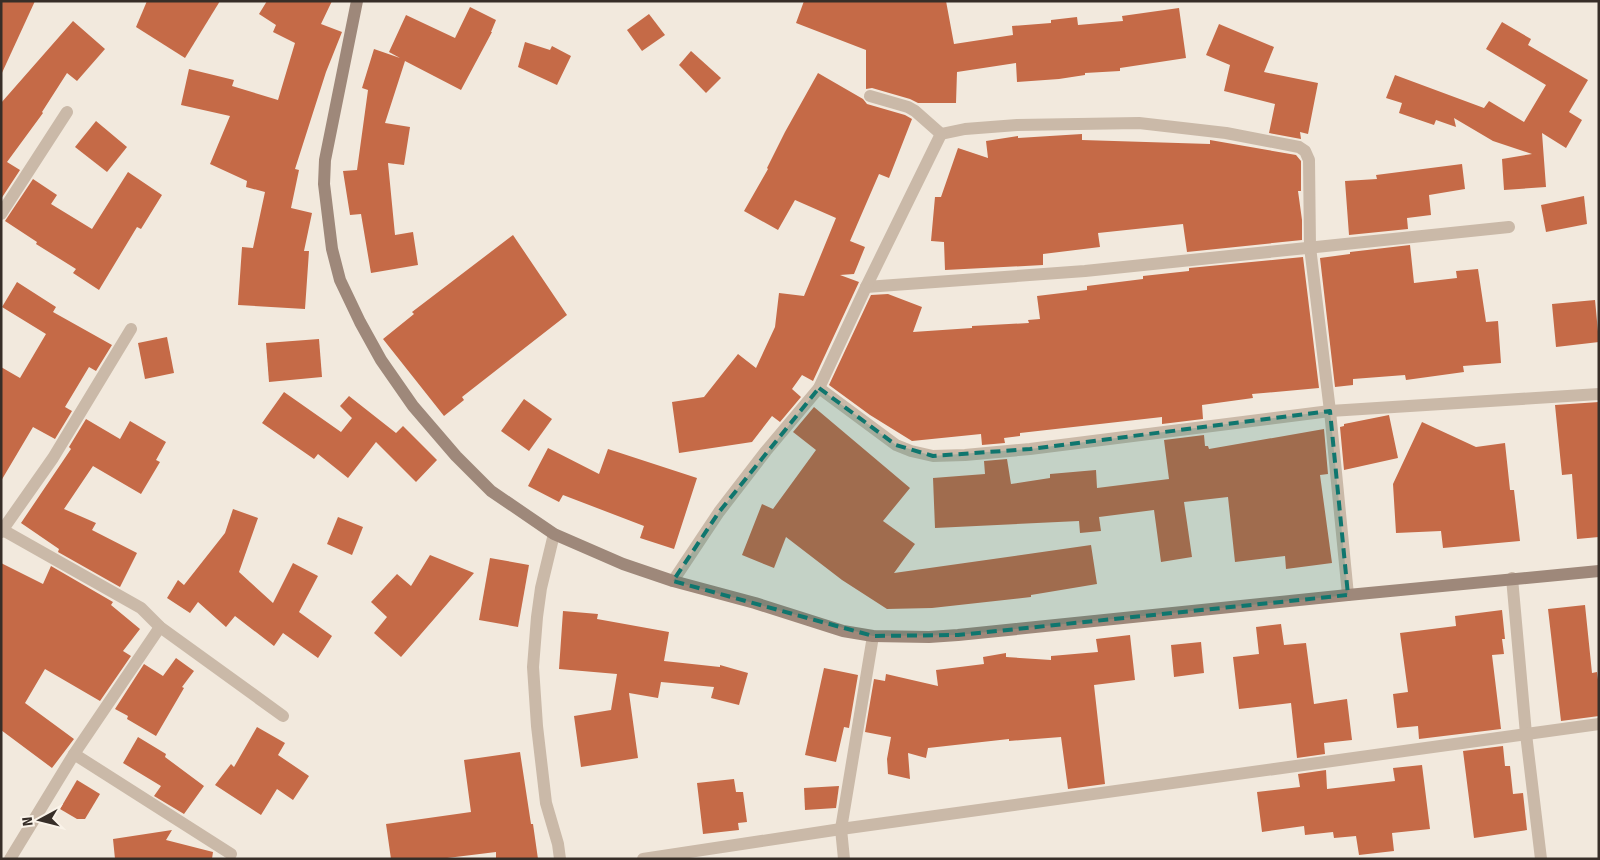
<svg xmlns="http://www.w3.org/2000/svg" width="1600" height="860" font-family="'Fira Sans',sans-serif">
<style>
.building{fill:#c56a47}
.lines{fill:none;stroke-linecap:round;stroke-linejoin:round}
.street{stroke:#cab9a8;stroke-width:12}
.secondary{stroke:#9e887a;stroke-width:12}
.marked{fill:#0f766e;fill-opacity:0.2;stroke:#0f766e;stroke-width:4;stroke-dasharray:10 6;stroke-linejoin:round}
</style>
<rect width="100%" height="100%" fill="#f2e9dd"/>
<!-- building -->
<g class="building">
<path d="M1,1H35L1,75Z"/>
<path d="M147,1H220L185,58L136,27Z"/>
<path d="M267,1H332L321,24L342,32L326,72L295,169L299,170L291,208L312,213L304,251H309L305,309L238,305L242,247L253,248L265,192L246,187L247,181L210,164L230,116L181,105L189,69L234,80L232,86L278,100L295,43L273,32L276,25L259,14Z"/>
<path d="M804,1H946L954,44L1013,35L1012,26L1051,23V20L1077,17L1078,25L1123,21L1122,16L1179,8L1186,58L1120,68V71L1085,73V75L1059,79L1017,82L1016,63L957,72L956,103H918L910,99L872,88L866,89V50L796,23Z"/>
<path d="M470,7L496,20L491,32H492L461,90L405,61L385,123L410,127L404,165L388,163L395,235L413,232L418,265L371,273L361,214L350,215L343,171L357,170L368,90L362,88L374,49L400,58L389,52L406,15L455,38Z"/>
<path d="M649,14L665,35L642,51L627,30Z"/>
<path d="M73,21L105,49L77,81L67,73L42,112L43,113L7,162L20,170L1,199V103Z"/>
<path d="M1502,22L1531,39L1528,45L1588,80L1569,112L1582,120L1566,148L1542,133L1546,187L1504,190L1502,159L1532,154L1493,141L1454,118L1456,127L1436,120L1434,125L1399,113L1402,103L1386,98L1395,75L1484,108L1489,101L1524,122L1546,85L1486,49Z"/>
<path d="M1219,24L1274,47L1264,72L1318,83L1308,134L1300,132L1301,139L1269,133L1275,104L1224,91L1230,65L1206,55Z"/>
<path d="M525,42L550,50L552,46L571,56L557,85L518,67Z"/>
<path d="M691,51L721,78L706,93L679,65Z"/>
<path d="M818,73L863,99L867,104L905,115L912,119L889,178L879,174L850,241L865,247L854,274L840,275L859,282L813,381L802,375L792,389L801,397L780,422L772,416L752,442L679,453L672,402L704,397L738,354L756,368L775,327L779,293L804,296L836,218L795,200L778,230L744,211L768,169L767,168L785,132Z"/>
<path d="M96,121L127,147L107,172L75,147Z"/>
<path d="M1082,134V140L1210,144V140L1296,155L1301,161V191H1298L1302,220V240L1187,252L1183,224L1098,233L1100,247L1043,254V265L945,270L944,242L931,241L935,197H941L958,148L988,158L986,141L1018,136V138Z"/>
<path d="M1462,164L1465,189L1429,195L1431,215L1407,218L1408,229L1349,235L1345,181L1377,179L1376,175Z"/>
<path d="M128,172L162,195L141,229L137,227L99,290L73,273L76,269L36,244L37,242L5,221L33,179L57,195L51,204L92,229Z"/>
<path d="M1584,196L1587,224L1546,232L1541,205Z"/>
<path d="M513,235L567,315L462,397L464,400L444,416L383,339L414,314L412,312Z"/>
<path d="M1410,245L1414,283L1457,278L1456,271L1478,269L1486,322L1498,321L1501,363L1463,366L1464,372L1406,380L1405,375L1353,379V385L1335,387L1320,258L1350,254V252Z"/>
<path d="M1303,257L1319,388L1252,394L1253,398L1202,405L1203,419L1162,424V417L1020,433V436L1004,438L1005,443L982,445L981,434L912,441L870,415L829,385L871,295L888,294L922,307L913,332L972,328V326L1029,323L1028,320L1040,319L1037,296L1087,290V286L1143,279V276L1189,271V268Z"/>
<path d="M17,282L56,307L53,312L112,345L96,371L89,367L65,407L72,411L55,439L33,427L1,481V367L20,378L46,334L2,307Z"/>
<path d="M1595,300L1599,342L1556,347L1552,304Z"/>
<path d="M167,337L174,373L145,379L138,343Z"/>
<path d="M319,339L322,377L269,382L266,343Z"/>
<path d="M284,392L341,432L352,418L340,406L349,396L396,433L403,426L437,460L416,482L376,442L348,478L318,454L314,459L262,423Z"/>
<path d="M524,399L552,419L529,451L501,431Z"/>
<path d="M1599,402V537L1577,539L1572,474L1562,475L1555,405Z"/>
<path d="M814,407L910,488L883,521L915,544L894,573L1091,545L1097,584L1031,595V597L932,608L887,609L842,580L786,537L774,568L742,555L762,504L773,509L816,450L793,432Z"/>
<path d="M1389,415L1398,458L1344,470L1340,427L1344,426V424Z"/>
<path d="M86,419L120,439L130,421L166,442L156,460L160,462L141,494L93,466L64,509L96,523L92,530L137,553L120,587L58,552L59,549L21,523L71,449L69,447Z"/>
<path d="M1422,422L1476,447L1505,443L1510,490H1514L1520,541L1443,548L1441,531L1396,533L1393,484Z"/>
<path d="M1324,429L1328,474L1320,475L1332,563L1286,569L1285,556L1235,562L1228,497L1184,502L1192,557L1161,562L1154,510L1099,517L1101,531L1080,533L1079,521L935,528L933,478L985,474L984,461L1007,459L1011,484L1050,478V474L1096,470L1097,488L1169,479L1164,440L1204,435L1205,446H1208L1209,449Z"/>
<path d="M548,448L599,474L608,449L697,478L674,549L640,538L644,526L563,495L559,502L528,486Z"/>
<path d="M233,509L258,518L239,572L273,603L293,563L318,576L299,612L332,636L318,658L283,633L274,646L235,616L226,627L198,602L190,613L167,598L178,580L184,585L225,533Z"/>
<path d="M338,517L363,527L352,555L327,544Z"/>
<path d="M430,555L474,573L401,657L374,633L387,617L371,602L397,574L411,586Z"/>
<path d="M490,558L529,565L518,627L479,620Z"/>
<path d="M1,563L43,584L51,566L113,602L111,605L140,629L123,651L131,656L100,701L45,669L25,703L74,739L52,768L1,730Z"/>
<path d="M1585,605L1592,673L1597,672L1599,687V716L1561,721L1548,609Z"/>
<path d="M1502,610L1505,639H1502L1504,654L1492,655L1501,729L1419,739L1418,726L1397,728L1393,694L1408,692L1400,633L1456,626L1455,616Z"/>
<path d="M563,611L598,614L597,619L669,632L664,661L720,667V665L748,673L739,705L711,698L714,687L661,682L658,698L629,693L638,758L581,767L574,716L611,710L617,674L559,669Z"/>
<path d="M1281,624L1284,645L1306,643L1314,704L1347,699L1352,740L1324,743L1325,754L1297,758L1291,703L1239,709L1233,657L1259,654L1256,627Z"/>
<path d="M1130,635L1135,680L1094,685L1105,784L1068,789L1061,737L1009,741V739L928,748L926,758L908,753L910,779L888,774L887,759L891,737L865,732L874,679L885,681L886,674L938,686L936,670L984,664L983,657L1006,653V657L1051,660V656L1098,652L1096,639Z"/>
<path d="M1201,642L1204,673L1174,677L1171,645Z"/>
<path d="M176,658L194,671L182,687L184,688L156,736L127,719L128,716L115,709L144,664L163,676Z"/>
<path d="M824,668L858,675L849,728L844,727L836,762L805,755Z"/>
<path d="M257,727L285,743L278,755L309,776L293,800L277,789L261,815L215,785L231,764L234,767Z"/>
<path d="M138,737L166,754L165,757L204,786L184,814L154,796L161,786L123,763Z"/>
<path d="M1503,746L1505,766H1510L1513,794L1523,793L1527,830L1474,838L1463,751Z"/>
<path d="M520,752L531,824H533L538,859H496V852L439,859H391L386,824L471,812L464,760Z"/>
<path d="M1422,765L1430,829L1392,833L1394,851L1359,855L1356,836L1334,838L1333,832L1305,835L1304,826L1262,832L1257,792L1300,787L1298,774L1326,770L1327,789L1395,781L1393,768Z"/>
<path d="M734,779L736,792H743L747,822L738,823L739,830L703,834L697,783Z"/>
<path d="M77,780L100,794L85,819H77L60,809Z"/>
<path d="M839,786L836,808L805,810L804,788Z"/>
<path d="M172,830L166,840L213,852L212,859H115L113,839Z"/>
</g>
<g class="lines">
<!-- street -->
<g class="street">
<path d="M870,96L908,107L915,111L941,134"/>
<path d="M941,134L965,129L1017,125L1139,123L1226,133L1299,147L1305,151L1309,160L1310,247L1330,411L1348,595"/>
<path d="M1,214L67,112"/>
<path d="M866,287L1085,271L1509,227"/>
<path d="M819,388L896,445L911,451L933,456L965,455L1030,449L1330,411L1599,394"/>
<path d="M1,529L141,608L160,627L283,716"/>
<path d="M1,532L53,458L131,329"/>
<path d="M554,534L541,588L537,617L533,667L537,726L546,803L558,844L560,859"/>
<path d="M1512,578L1526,734L1541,859"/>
<path d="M673,581L719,512L766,451L819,388L866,287L941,134"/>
<path d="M74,754L231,854"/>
<path d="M10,859L74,754L160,627"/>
<path d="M643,859L841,829L1599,724"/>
<path d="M844,859L841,829L873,636"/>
</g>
<!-- secondary -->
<path class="secondary" d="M357,1L325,160L324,184L332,249L340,280L360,322L381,360L413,406L456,456L491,491L554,534L623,564L673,581L755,603L843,631L873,636L929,637L958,635L1348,595L1599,571"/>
</g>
<!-- marked area -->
<path class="marked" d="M819,388L896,445L933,456L1030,449L1330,411L1348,595L958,635L873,636L673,581L719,512Z"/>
<!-- border -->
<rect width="1600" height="860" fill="none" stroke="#372e28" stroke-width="5"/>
<!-- north arrow -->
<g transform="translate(40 820) rotate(263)" stroke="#faf3e9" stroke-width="4" paint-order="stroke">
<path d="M0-4L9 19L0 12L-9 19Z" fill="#372e28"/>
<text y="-8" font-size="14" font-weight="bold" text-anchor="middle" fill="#372e28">N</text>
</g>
</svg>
